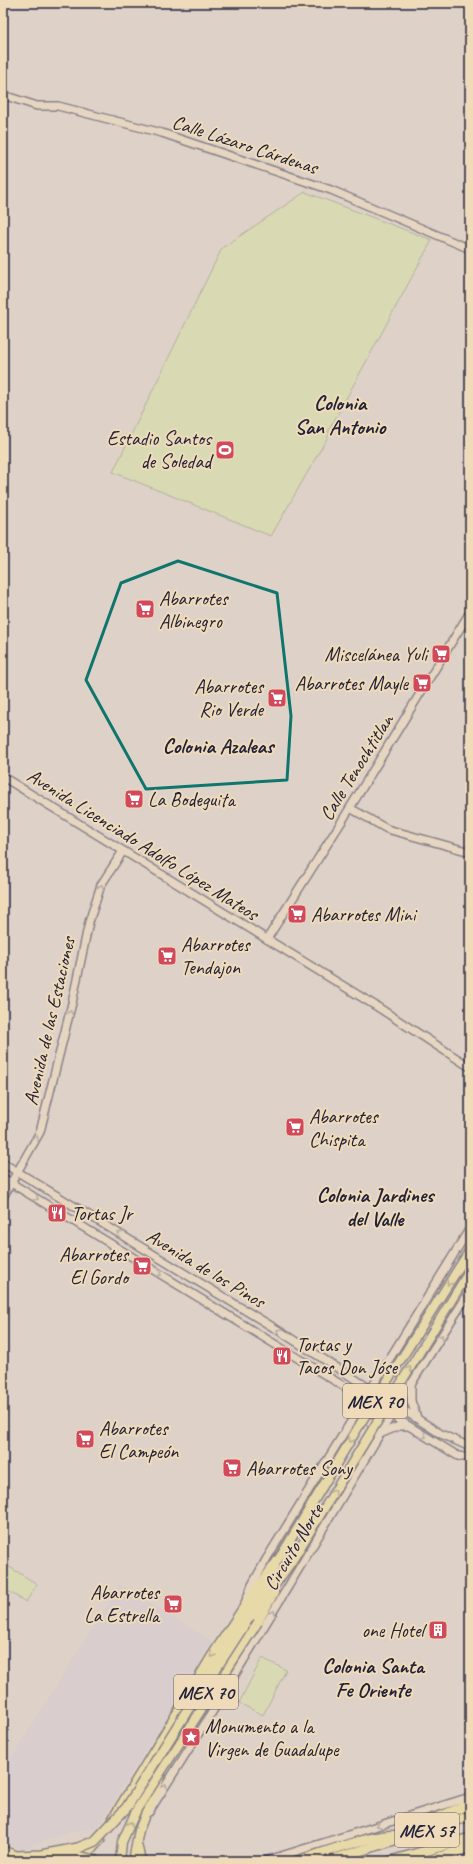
<svg xmlns="http://www.w3.org/2000/svg" width="473" height="1864" font-family="Caveat,sans-serif">
<style>
.built{fill:#d2cad3}
.green{fill:#d3e599;stroke:#7a846a}
.lines{fill:none;stroke-linecap:round;stroke-linejoin:round}
.secondary-casing{stroke:#22223b;stroke-width:10}
.primary-casing{stroke:#22223b;stroke-width:11}
.highway-casing{stroke:#22223b;stroke-width:12}
.secondary{stroke:#efdbb9;stroke-width:7}
.primary{stroke:#f4e382;stroke-width:8}
.highway{stroke:#f4e382;stroke-width:9}
.primary-bridge-casing{stroke:#22223b;stroke-width:11;stroke-linecap:butt}
.highway-bridge-casing{stroke:#22223b;stroke-width:12;stroke-linecap:butt}
.primary-bridge{stroke:#f4e382;stroke-width:8}
.highway-bridge{stroke:#f4e382;stroke-width:9}
.oneway{stroke:#887e7a}
.oneway2{stroke:#8b825e}
.marked{fill:none;stroke:#0f766e;stroke-width:3;stroke-linejoin:round}
.labels{text-anchor:middle;stroke-width:4;stroke-linejoin:round;paint-order:stroke}
.shield{fill:#efdbb9;stroke:#605a61;stroke-width:1}
.shield-label{font-size:19px;font-weight:bold;fill:#22223b}
.street-label{font-size:20px;fill:#22223b;stroke:#efdbb9}
.poi-label{font-size:20px;fill:#22223b;stroke:#efdbb9;text-anchor:start}
.neighbourhood-label{font-size:21px;font-weight:bold;fill:#22223b;stroke:#efdbb9}
</style>
<rect width="100%" height="100%" fill="#ded1c8"/>
<filter id="ink" filterUnits="userSpaceOnUse"><feTurbulence type="fractalNoise" baseFrequency=".025" numOctaves="2"/><feDisplacementMap in="SourceGraphic" scale="8" xChannelSelector="R" yChannelSelector="G"/><feConvolveMatrix kernelMatrix="1 2 1 2 8 2 1 2 1" color-interpolation-filters="sRGB"/></filter>
<g filter="url(#ink)">
<!-- built -->
<path class="built" d="M120,1584L213,1642L97,1828L70,1831L20,1850L3,1839V1772Z"/>
<!-- green -->
<g class="green">
<path d="M305,192L432,240L328,432L330,433L271,536L113,472L222,248Z"/>
<path d="M3,1563L37,1584L26,1602L3,1588Z"/>
<path d="M262,1658L286,1670L263,1715L239,1703Z"/>
</g>
<g class="lines">
<defs>
<g id="secondary">
<path d="M3,95L37,106H58L162,133L331,190L470,249"/>
<path d="M3,777L376,1006L470,1067"/>
<path d="M350,808L387,829L470,852"/>
<path d="M267,939L342,821L470,612"/>
<path d="M3,1163L281,1332L441,1434L470,1447"/>
<path d="M3,1178L458,1456L470,1458"/>
<path d="M3,1197L40,1132L72,1003L89,922L101,885L123,851"/>
<path d="M383,1369C390,1380 399,1385 411,1384V1401L417,1418"/>
<path d="M360,1417L372,1423L380,1434L399,1426H407"/>
<path d="M245,1603L252,1585L267,1558L470,1228"/>
<path d="M149,1812L221,1698L389,1419L470,1291"/>
<path d="M265,1861L470,1797"/>
</g>
<g id="primary">
<path d="M258,1622L274,1593"/>
<path d="M178,1739L255,1613L292,1561"/>
<path d="M113,1818L211,1657L245,1605L282,1554"/>
<path d="M137,1844L141,1861"/>
<path d="M77,1861L89,1852L101,1839"/>
<path d="M133,1861L139,1830L161,1775"/>
</g>
<g id="highway">
<path d="M198,1693L263,1589L275,1566"/>
<path d="M416,1831L432,1820L470,1804"/>
<path d="M299,1861C320,1854 384,1829 403,1837"/>
<path d="M328,1861L470,1816"/>
<path d="M391,1861L470,1838"/>
<path d="M428,1861L470,1847"/>
</g>
</defs>
<!-- secondary casing -->
<use href="#secondary" class="secondary-casing"/>
<!-- primary casing -->
<use href="#primary" class="primary-casing"/>
<!-- highway casing -->
<use href="#highway" class="highway-casing"/>
<!-- secondary -->
<use href="#secondary" class="secondary"/>
<!-- primary -->
<use href="#primary" class="primary"/>
<!-- highway -->
<use href="#highway" class="highway"/>
<defs>
<g id="primary-bridge">
<path d="M282,1554L362,1421L470,1250"/>
<path d="M292,1561L470,1270"/>
<path d="M120,1861L122,1842L137,1809L258,1622"/>
</g>
<g id="highway-bridge">
<path d="M3,1851L16,1856L41,1855L78,1848L95,1841L127,1807L198,1693"/>
<path d="M60,1855L78,1856L98,1861"/>
</g>
</defs>
<!-- primary-bridge casing -->
<use href="#primary-bridge" class="primary-bridge-casing"/>
<!-- highway-bridge casing -->
<use href="#highway-bridge" class="highway-bridge-casing"/>
<!-- primary-bridge -->
<use href="#primary-bridge" class="primary-bridge"/>
<!-- highway-bridge -->
<use href="#highway-bridge" class="highway-bridge"/>
</g>
<!-- one-way arrows -->
<defs><path id="oneway-chevron" d="M-2-3.5L2.5 0L-2 3.5" fill="none" stroke-width="1.6" stroke-linecap="round" stroke-linejoin="round"/></defs>
<g class="oneway">
<use href="#oneway-chevron" transform="translate(101 887) rotate(-67)"/>
<use href="#oneway-chevron" transform="translate(70 1013) rotate(-74)"/>
<use href="#oneway-chevron" transform="translate(36 1138) rotate(-62)"/>
<use href="#oneway-chevron" transform="translate(36 1198) rotate(31)"/>
<use href="#oneway-chevron" transform="translate(120 1234) rotate(-147)"/>
<use href="#oneway-chevron" transform="translate(159 1274) rotate(31)"/>
<use href="#oneway-chevron" transform="translate(279 1331) rotate(-148)"/>
<use href="#oneway-chevron" transform="translate(441 1337) rotate(-58)"/>
<use href="#oneway-chevron" transform="translate(424 1436) rotate(31)"/>
<use href="#oneway-chevron" transform="translate(273 1613) rotate(-60)"/>
<use href="#oneway-chevron" transform="translate(165 1787) rotate(-58)"/>
<use href="#oneway-chevron" transform="translate(379 1825) rotate(163)"/>
</g>
<g class="oneway2">
<use href="#oneway-chevron" transform="translate(449 1283) rotate(122)"/>
<use href="#oneway-chevron" transform="translate(409 1369) rotate(-59)"/>
<use href="#oneway-chevron" transform="translate(351 1440) rotate(121)"/>
<use href="#oneway-chevron" transform="translate(334 1492) rotate(-59)"/>
<use href="#oneway-chevron" transform="translate(213 1655) rotate(123)"/>
<use href="#oneway-chevron" transform="translate(130 1824) rotate(-64)"/>
</g>
</g>
<!-- marked area -->
<path d="M0 0H473V1864H0ZM178,561L277,593L291,716L287,780L146,789L86,680L121,583Z" fill="#ded1c8" fill-opacity=".55" fill-rule="evenodd"/>
<path class="marked" d="M178,561L277,593L291,716L287,780L146,789L86,680L121,583Z"/>
<!-- icons -->
<defs>
<symbol id="stadium-square" viewBox="-11 -11 22 22"><rect x="-9" y="-9" width="18" height="18" rx="4" fill="#d1495b" stroke="#efdbb9"/><path d="M0-5a6.5 5 0 1 0 0 10a6.5 5 0 1 0 0-10ZM-3.5-1.8h7v3.6h-7Z" fill="#fff"/></symbol>
<symbol id="supermarket-square" viewBox="-11 -11 22 22"><rect x="-9" y="-9" width="18" height="18" rx="4" fill="#d1495b" stroke="#efdbb9"/><path d="M-6-5.5h2.5l.6 2H6L4.5 2H-2.5L-4.4-4H-6ZM-1.5 3.2a1.3 1.3 0 1 0 .1 0ZM3 3.2a1.3 1.3 0 1 0 .1 0Z" fill="#fff"/></symbol>
<symbol id="restaurant-square" viewBox="-11 -11 22 22"><rect x="-9" y="-9" width="18" height="18" rx="4" fill="#d1495b" stroke="#efdbb9"/><path d="M-5-6h1v4h1v-4h1v4h1v-4h1v5L-1.5 .5V6h-2V.5L-5-1ZM5-6V6H3V1.5H1.5Q1.5-4 5-6Z" fill="#fff"/></symbol>
<symbol id="building-square" viewBox="-11 -11 22 22"><rect x="-9" y="-9" width="18" height="18" rx="4" fill="#d1495b" stroke="#efdbb9"/><path d="M-4-6H4V6H1V3H-1V6H-4ZM-2.5-4.3h1.7v1.8h-1.7ZM.8-4.3h1.7v1.8H.8ZM-2.5-1h1.7V.8h-1.7ZM.8-1h1.7V.8H.8Z" fill="#fff"/></symbol>
<symbol id="sight-square" viewBox="-11 -11 22 22"><rect x="-9" y="-9" width="18" height="18" rx="4" fill="#d1495b" stroke="#efdbb9"/><path d="M0-6L1.8-2.2L6-1.7L2.9 1.2L3.7 5.4L0 3.3L-3.7 5.4L-2.9 1.2L-6-1.7L-1.8-2.2Z" fill="#fff"/></symbol>
</defs>
<g fill-rule="evenodd">
<use href="#stadium-square" x="214" y="439" width="22" height="22"/>
<use href="#supermarket-square" x="134" y="598" width="22" height="22"/>
<use href="#supermarket-square" x="430" y="643" width="22" height="22"/>
<use href="#supermarket-square" x="411" y="672" width="22" height="22"/>
<use href="#supermarket-square" x="266" y="687" width="22" height="22"/>
<use href="#supermarket-square" x="123" y="788" width="22" height="22"/>
<use href="#supermarket-square" x="286" y="903" width="22" height="22"/>
<use href="#supermarket-square" x="156" y="945" width="22" height="22"/>
<use href="#supermarket-square" x="284" y="1116" width="22" height="22"/>
<use href="#restaurant-square" x="46" y="1202" width="22" height="22"/>
<use href="#supermarket-square" x="131" y="1255" width="22" height="22"/>
<use href="#restaurant-square" x="271" y="1345" width="22" height="22"/>
<use href="#supermarket-square" x="74" y="1428" width="22" height="22"/>
<use href="#supermarket-square" x="221" y="1457" width="22" height="22"/>
<use href="#supermarket-square" x="162" y="1593" width="22" height="22"/>
<use href="#building-square" x="427" y="1619" width="22" height="22"/>
<use href="#sight-square" x="180" y="1726" width="22" height="22"/>
</g>
<g class="labels">
<!-- shield labels -->
<g class="shield">
<rect x="343" y="1384" width="64" height="34" rx="3"/>
<rect x="174" y="1675" width="64" height="34" rx="3"/>
<rect x="395" y="1813" width="64" height="34" rx="3"/>
</g>
<g class="shield-label">
<text x="375" y="1408">MEX 70</text>
<text x="206" y="1699">MEX 70</text>
<text x="427" y="1837">MEX 57</text>
</g>
<!-- street labels -->
<g class="street-label">
<text transform="translate(245 144) rotate(18)" y="7">Calle Lázaro Cárdenas</text>
<text transform="translate(356 767) rotate(-58)" y="7">Calle Tenochtitlan</text>
<text transform="translate(143 844) rotate(32)" y="7">Avenida Licenciado Adolfo López Mateos</text>
<text transform="translate(49 1021) rotate(-77)" y="7">Avenida de las Estaciones</text>
<text transform="translate(206 1268) rotate(31)" y="7">Avenida de los Pinos</text>
<text transform="translate(293 1547) rotate(-59)" y="7">Circuito Norte</text>
</g>
<!-- poi labels -->
<g class="poi-label">
<text x="211" y="445" text-anchor="end">Estadio Santos<tspan x="211" dy="23">de Soledad</tspan></text>
<text x="159" y="605">Abarrotes<tspan x="159" dy="23">Albinegro</tspan></text>
<text x="427" y="661" text-anchor="end">Miscelánea Yuli</text>
<text x="408" y="690" text-anchor="end">Abarrotes Mayle</text>
<text x="263" y="693" text-anchor="end">Abarrotes<tspan x="263" dy="23">Rio Verde</tspan></text>
<text x="148" y="806">La Bodeguita</text>
<text x="311" y="921">Abarrotes Mini</text>
<text x="181" y="951">Abarrotes<tspan x="181" dy="23">Tendajon</tspan></text>
<text x="309" y="1123">Abarrotes<tspan x="309" dy="23">Chispita</tspan></text>
<text x="71" y="1220">Tortas Jr</text>
<text x="128" y="1261" text-anchor="end">Abarrotes<tspan x="128" dy="23">El Gordo</tspan></text>
<text x="296" y="1351">Tortas y<tspan x="296" dy="23">Tacos Don Jóse</tspan></text>
<text x="99" y="1435">Abarrotes<tspan x="99" dy="23">El Campeón</tspan></text>
<text x="246" y="1475">Abarrotes Sony</text>
<text x="159" y="1599" text-anchor="end">Abarrotes<tspan x="159" dy="23">La Estrella</tspan></text>
<text x="424" y="1637" text-anchor="end">one Hotel</text>
<text x="205" y="1733">Monumento a la<tspan x="205" dy="23">Virgen de Guadalupe</tspan></text>
</g>
<!-- neighbourhood labels -->
<g class="neighbourhood-label">
<text x="340" y="410">Colonia<tspan x="340" dy="24">San Antonio</tspan></text>
<text x="218" y="753">Colonia Azaleas</text>
<text x="375" y="1202">Colonia Jardines<tspan x="375" dy="24">del Valle</tspan></text>
<text x="373" y="1673">Colonia Santa<tspan x="373" dy="24">Fe Oriente</tspan></text>
</g>
</g>
<!-- margin -->
<rect width="473" height="1864" fill="none" stroke="#efdbb9" stroke-width="16"/>
<rect x="8" y="8" width="457" height="1848" fill="none" stroke="#22223b" stroke-width="1.5" filter="url(#ink)"/>
</svg>
